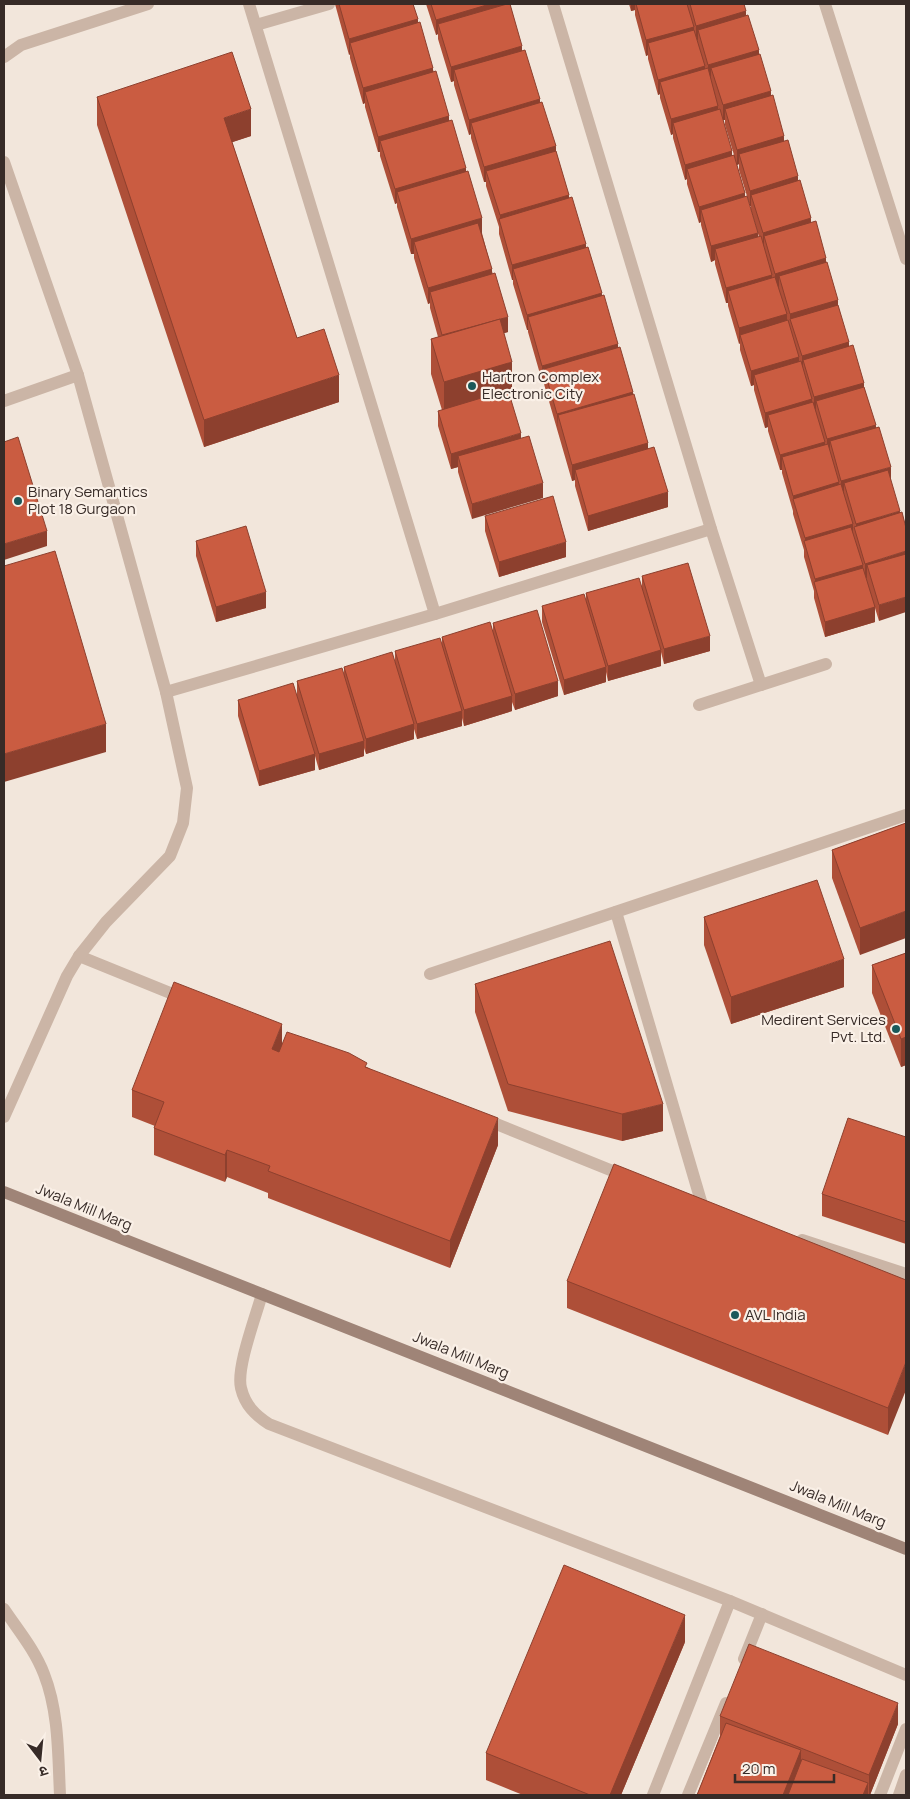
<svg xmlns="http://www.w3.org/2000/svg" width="910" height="1799" font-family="Manrope,'Noto Sans Devanagari',sans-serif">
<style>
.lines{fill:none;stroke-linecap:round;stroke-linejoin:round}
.lane{stroke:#cbb5a6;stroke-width:12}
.street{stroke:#cbb5a6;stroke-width:12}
.secondary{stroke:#9f8477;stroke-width:12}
.wall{fill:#ae4f38;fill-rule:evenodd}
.shaded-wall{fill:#8d402e}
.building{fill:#ca5c41;stroke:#8d402e}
.poi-dot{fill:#1b595a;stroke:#faf0e7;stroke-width:2}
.labels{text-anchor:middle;stroke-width:4.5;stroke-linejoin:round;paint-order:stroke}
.poi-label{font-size:15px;fill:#372b27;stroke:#faf0e7;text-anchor:start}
.street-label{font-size:15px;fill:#372b27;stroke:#faf0e7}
</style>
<rect width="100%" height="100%" fill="#f2e6db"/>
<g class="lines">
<!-- lane -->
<g class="lane">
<path d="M249,4L435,614"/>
<path d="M553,4L711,529L761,685"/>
<path d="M256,25L329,4"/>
<path d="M166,692L435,614L711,529"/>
<path d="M699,705L826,664"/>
<path d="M616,912L703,1208"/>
<path d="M79,956L185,999"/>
<path d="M430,974L906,815"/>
<path d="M484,1119L625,1176"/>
<path d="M802,1240L906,1274"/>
<path d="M262,1294C256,1316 236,1368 241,1388C245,1405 255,1415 269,1424L730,1601L906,1675"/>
<path d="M744,1659L762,1614"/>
<path d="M653,1795L730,1601"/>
<path d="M688,1795L726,1703"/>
<path d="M880,1795L906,1729"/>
<path d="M899,1795L906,1775"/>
</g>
<!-- street -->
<g class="street">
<path d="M825,4L906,259"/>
<path d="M4,57L21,45L148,4"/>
<path d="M4,162L78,375L166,692L187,788L183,823L170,856L106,922L79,956L67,976L4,1117"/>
<path d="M4,401L78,375"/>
<path d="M4,1609C18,1630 35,1650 44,1674C59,1712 58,1755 60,1795"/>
</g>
<!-- secondary -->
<path class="secondary" d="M4,1192L906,1549"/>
</g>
<!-- wall -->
<g class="wall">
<path d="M335,4H413L418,23L466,172L508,332L504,333L512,398H510L472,519L458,472V467L451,469L438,426V411L442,410L431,374V339L438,337L430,308V303L428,304L414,258V254H411L397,207V203L395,204L380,156V152H378L365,107V103L363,104L350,58V54L349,55Z"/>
<path d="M426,4H510L522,50L540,102L556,151L569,198L586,248L633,394L648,449L668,507L588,531L575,486V480L572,481L544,384V381H542L528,332V330H527L513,284V280H512L499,234V227L486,186V182H484L471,138V134L469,135L454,85V81L451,82L438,39V34L436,35Z"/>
<path d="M629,4H744L746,15L759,54L784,141L798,181L811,222L826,262L849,347L864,387L876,428L879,427V621L875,608V622L825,637L814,598V591L804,557V550L793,514V511L782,473V470H780L768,431V427L765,428L754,390V385L751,386L740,350V343L739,344L728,306V303H726L715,264V260L711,262L701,225V222L699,223L687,184V179L685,180L673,138V134L671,135L660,98V94L658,95L648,59V55L646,56L635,15V10L631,11ZM723,120H725V125L734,155H732ZM739,164V170L750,206H751V210L759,237H758L745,197L737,165Z"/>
<path d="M97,97L251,136L232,142L297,338L339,402L204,447L97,125Z"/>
<path d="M485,516L566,557L499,577L485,531Z"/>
<path d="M196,541L266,608L216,622L196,556Z"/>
<path d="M642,576L710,651L664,664L661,652V666L608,681L606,672V682L564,695L542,622V606L586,603V593L642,590Z"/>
<path d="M493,623L558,696L515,710L512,702V711L464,726L462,718V726L417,739L414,729V739L366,754L364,748V756L319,770L315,756V770L259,786L238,716V700L297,695V681L344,675V667L395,662V651L442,645V637L493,631Z"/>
<path d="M906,823L860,955L832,878V850Z"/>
<path d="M704,917L844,987L731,1024L704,945Z"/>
<path d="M906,953V1065L901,1067L872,993V965Z"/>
<path d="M475,984L663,1131L622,1141L508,1111L475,1012Z"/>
<path d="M282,1044L367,1067L498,1145L450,1268L268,1198V1193L227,1177L225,1182L154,1155V1128L155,1126L132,1117V1090Z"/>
<path d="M906,1137V1244L822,1216V1194Z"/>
<path d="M906,1280L888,1435L567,1308V1281Z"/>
<path d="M685,1642L621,1795H523L486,1780V1753Z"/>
<path d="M720,1716L898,1724L870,1795H697L720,1736Z"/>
</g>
<!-- shaded-wall -->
<g class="shaded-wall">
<path d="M490,4H507L438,24V34L436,35V20Z"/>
<path d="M631,4H635V10L631,11Z"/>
<path d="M746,11V26L698,30V40L696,41V26Z"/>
<path d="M418,19V34L350,43V54L349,55V39Z"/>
<path d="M694,27V42L648,43V55L646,56V40Z"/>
<path d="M522,46V61L454,70V81L451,82V67Z"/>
<path d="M759,50V65L711,68V79L708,80V65Z"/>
<path d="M705,66V81L660,82V94L658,95V80Z"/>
<path d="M433,68V83L365,92V103L363,104V88Z"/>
<path d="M771,91V106L725,109V120H723V105Z"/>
<path d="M540,99V114L471,123V134L469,135V120Z"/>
<path d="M718,106V121L673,123V134L671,135V119Z"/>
<path d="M251,109V136L224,145V118Z"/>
<path d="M449,116V132L380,141V152H378V137Z"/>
<path d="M784,136V151L739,154V164L737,165V150Z"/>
<path d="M556,146V161L486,171V182H484V167Z"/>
<path d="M732,151V166L687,169V179L685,180V165Z"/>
<path d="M466,168V183L397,192V203L395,204V189Z"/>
<path d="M798,176V192L751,195V206H750V191Z"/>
<path d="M745,193V209L701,210V222L699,223V207Z"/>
<path d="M569,195V210L500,222V215Z"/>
<path d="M482,218V234L414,242V254H411V239Z"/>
<path d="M811,218V234L764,236V248H763V233Z"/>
<path d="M758,233V248L715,249V260L711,262V246Z"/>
<path d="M586,244V259L513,269V280H512V265Z"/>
<path d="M826,258V274L779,276V288L775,289V274Z"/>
<path d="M492,269V285L430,292V303L428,304V288Z"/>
<path d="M772,275V290L728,291V303H726V288Z"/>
<path d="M602,293V308L528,317V330H527V315Z"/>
<path d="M838,300V315L790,319V329V314Z"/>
<path d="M787,314V329L740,335V343L739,344V328Z"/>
<path d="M508,317V332L442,351V336Z"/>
<path d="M849,342V357L803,360V371L802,372V356Z"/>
<path d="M618,344V359L544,369V381H542V366Z"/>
<path d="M799,357V372L754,375V385L751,386V371Z"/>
<path d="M512,362V398L444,418V382Z"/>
<path d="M339,375V402L204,447V420Z"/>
<path d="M864,383V398L816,401V412H814V397Z"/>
<path d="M633,392V407L558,415L557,429V414Z"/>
<path d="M812,399V415H768V427L765,428V413Z"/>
<path d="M876,425V440L830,441V453L827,454V439Z"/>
<path d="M521,433V449L458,456V467L451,469V454Z"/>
<path d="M825,442V457H782V470H780V455Z"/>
<path d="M648,443V458L575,470V480L572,481V465Z"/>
<path d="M891,467V482L844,483V495L841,496V481Z"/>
<path d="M839,482V497L793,499V511V496Z"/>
<path d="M543,483V498L472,519V504Z"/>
<path d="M668,492V507L588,531V516Z"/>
<path d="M900,511V526L856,533V524Z"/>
<path d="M853,524V539L805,545V538Z"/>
<path d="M47,531V546L4,560V544Z"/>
<path d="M566,542V557L499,577V562Z"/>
<path d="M906,551V567L867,565V578L865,579V564Z"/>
<path d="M863,565V580L815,586V579Z"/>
<path d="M266,592V608L216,622V607Z"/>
<path d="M906,597V612L879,621V605Z"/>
<path d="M875,607V622L825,637V622Z"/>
<path d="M710,636V651L664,664V649Z"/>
<path d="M661,650V666L608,681V666Z"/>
<path d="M606,667V682L564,695V680Z"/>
<path d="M558,681V696L515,710V694Z"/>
<path d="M512,696V711L464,726V710Z"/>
<path d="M462,711V726L417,739V724Z"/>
<path d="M106,724V752L4,782V754Z"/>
<path d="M414,724V739L366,754V739Z"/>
<path d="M364,741V756L319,770V754Z"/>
<path d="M315,754V770L259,786V771Z"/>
<path d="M906,911V938L860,955V928Z"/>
<path d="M844,959V987L731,1024V997Z"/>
<path d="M282,1024V1051L272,1076V1049Z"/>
<path d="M906,1037V1065L901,1067V1039Z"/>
<path d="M663,1104V1131L622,1141V1114Z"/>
<path d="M498,1118V1145L450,1268V1241Z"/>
<path d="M227,1150V1177L225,1182V1155Z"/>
<path d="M906,1362V1390L888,1435V1408Z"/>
<path d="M685,1615V1642L621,1795H610Z"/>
<path d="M898,1703V1724L870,1795H869V1775Z"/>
<path d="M801,1750V1777L794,1795H783Z"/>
<path d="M868,1783V1795H863Z"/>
</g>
<!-- building -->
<g class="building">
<path d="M339,4H413L418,19L349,39Z"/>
<path d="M431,4H490L436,20Z"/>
<path d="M507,4H510L522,46L451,67L438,24Z"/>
<path d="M636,4H687L694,27L646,40Z"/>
<path d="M690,4H744L746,11L696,26Z"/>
<path d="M748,15L759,50L708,65L698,30Z"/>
<path d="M420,22L433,68L363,88L350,43Z"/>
<path d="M694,30L705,66L658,80L648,43Z"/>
<path d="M525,50L540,99L469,120L454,70Z"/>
<path d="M232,52L251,109L224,118L297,338L324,329L339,375L204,420L97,97Z"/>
<path d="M760,54L771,91L723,105L711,68Z"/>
<path d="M708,68L718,106L671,119L660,82Z"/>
<path d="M436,71L449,116L378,137L365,92Z"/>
<path d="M773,95L784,136L737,150L725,109Z"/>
<path d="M542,102L556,146L484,167L471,123Z"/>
<path d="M720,109L732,151L685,165L673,123Z"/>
<path d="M452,120L466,168L395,189L380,141Z"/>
<path d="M788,140L798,176L750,191L739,154Z"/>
<path d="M556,151L569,195L500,215L486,171Z"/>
<path d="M734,155L745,193L699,207L687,169Z"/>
<path d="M468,171L482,218L411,239L397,192Z"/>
<path d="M800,180L811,218L763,233L751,195Z"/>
<path d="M747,196L758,233L711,246L701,210Z"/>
<path d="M572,197L586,244L512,265L499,219Z"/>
<path d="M816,221L826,258L775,274L764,236Z"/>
<path d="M478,223L492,269L428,288L414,242Z"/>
<path d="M761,236L772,275L726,288L715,249Z"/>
<path d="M588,247L602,293L527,315L513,269Z"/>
<path d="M827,262L838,300L790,314L779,276Z"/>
<path d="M495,273L508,317L442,335L430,292Z"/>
<path d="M775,277L787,314L739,328L728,291Z"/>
<path d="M604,295L618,344L542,366L528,317Z"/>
<path d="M838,305L849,342L802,356L790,319Z"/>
<path d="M500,319L512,362L444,382L431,339Z"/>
<path d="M788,320L799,357L751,371L740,335Z"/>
<path d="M853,345L864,383L814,397L803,360Z"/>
<path d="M620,347L633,392L557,414L544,369Z"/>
<path d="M801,361L812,399L765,413L754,375Z"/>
<path d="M864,387L876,425L827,439L816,401Z"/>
<path d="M508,390L521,433L451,454L438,411Z"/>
<path d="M634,394L648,443L572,465L558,415Z"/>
<path d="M813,402L825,442L780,455L768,415Z"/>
<path d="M879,427L891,467L841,481L830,441Z"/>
<path d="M529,436L543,483L472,504L458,456Z"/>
<path d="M18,437L47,531L4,544V442Z"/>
<path d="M828,444L839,482L793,496L782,457Z"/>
<path d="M654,447L668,492L588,516L575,470Z"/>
<path d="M888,470L900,511L856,524L844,483Z"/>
<path d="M841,484L853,524L805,538L793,499Z"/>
<path d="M553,496L566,542L499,562L485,516Z"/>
<path d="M902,512L906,528V551L865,564L854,527Z"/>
<path d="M246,526L266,592L216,607L196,541Z"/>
<path d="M851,527L863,565L815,579L804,541Z"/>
<path d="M55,551L106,724L4,754V566Z"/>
<path d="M906,554V597L879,605L867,565Z"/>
<path d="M688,563L710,636L664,649L642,576Z"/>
<path d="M863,568L875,607L825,622L814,582Z"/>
<path d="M639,578L661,650L608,666L586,593Z"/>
<path d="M584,594L606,667L564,680L542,606Z"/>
<path d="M537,610L558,681L515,694L493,623Z"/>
<path d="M490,622L512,696L464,710L442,637Z"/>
<path d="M440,638L462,711L417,724L395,651Z"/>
<path d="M392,652L414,724L366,739L344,667Z"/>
<path d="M342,668L364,741L319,754L297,681Z"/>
<path d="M293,683L315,754L259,771L238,700Z"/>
<path d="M906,823V911L860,928L832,850Z"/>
<path d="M817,880L844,959L731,997L704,917Z"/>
<path d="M610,941L663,1104L622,1114L508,1084L475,984Z"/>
<path d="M906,953V1037L901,1039L872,965Z"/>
<path d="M174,982L282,1024L272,1049L279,1052L287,1032L308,1039L349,1053L367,1063L365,1067L498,1118L450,1241L268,1171L270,1166L227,1150L225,1155L154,1128L164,1102L132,1090Z"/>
<path d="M848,1118L906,1137V1222L822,1194Z"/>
<path d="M614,1164L906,1280V1362L888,1408L567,1281Z"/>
<path d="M564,1565L685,1615L610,1795H590L486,1753Z"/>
<path d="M749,1644L898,1703L869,1775L720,1716Z"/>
<path d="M726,1723L801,1750L783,1795H697Z"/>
<path d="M802,1759L868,1783L863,1795H788Z"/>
</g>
<!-- markers -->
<g class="poi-dot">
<circle cx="472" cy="386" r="5"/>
<circle cx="18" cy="501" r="5"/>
<circle cx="896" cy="1029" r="5"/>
<circle cx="735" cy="1315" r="5"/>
</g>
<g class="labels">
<!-- poi labels -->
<g class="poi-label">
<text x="482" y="382">Hartron Complex<tspan x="482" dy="17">Electronic City</tspan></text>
<text x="28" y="497">Binary Semantics<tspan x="28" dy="17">Plot 18 Gurgaon</tspan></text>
<text x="886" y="1025" text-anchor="end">Medirent Services<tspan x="886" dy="17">Pvt. Ltd.</tspan></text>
<text x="745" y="1320">AVL India</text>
</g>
<!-- street labels -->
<g class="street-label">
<text transform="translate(84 1207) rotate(22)" y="5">Jwala Mill Marg</text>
<text transform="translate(461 1355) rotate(22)" y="5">Jwala Mill Marg</text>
<text transform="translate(838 1504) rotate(22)" y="5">Jwala Mill Marg</text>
</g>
</g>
<!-- border -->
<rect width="910" height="1799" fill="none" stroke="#372b27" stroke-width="10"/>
<!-- north arrow -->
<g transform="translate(40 1759) rotate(164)" stroke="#faf0e7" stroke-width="4" paint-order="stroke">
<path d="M0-4L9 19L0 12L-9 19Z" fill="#372b27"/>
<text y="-8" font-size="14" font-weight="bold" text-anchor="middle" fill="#372b27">उ</text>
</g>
<!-- scale -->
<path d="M735 1774v8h99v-8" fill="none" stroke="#372b27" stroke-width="2.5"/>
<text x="742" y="1774" font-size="15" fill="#372b27" stroke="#faf0e7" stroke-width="4" paint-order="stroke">20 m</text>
</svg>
